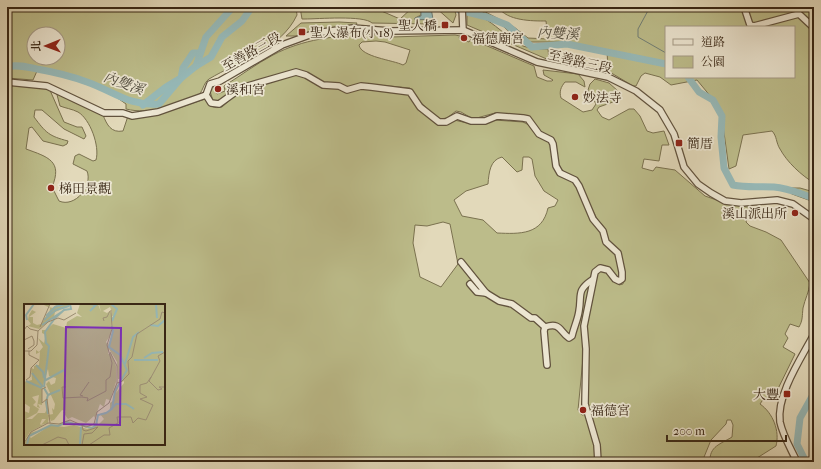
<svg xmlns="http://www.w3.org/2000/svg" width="821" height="469" font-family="'IM FELL French Canon','Noto Serif TC',serif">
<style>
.green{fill:#bcbc8a;stroke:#7a714f;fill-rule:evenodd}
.water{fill:#96b9b8;stroke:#707e76}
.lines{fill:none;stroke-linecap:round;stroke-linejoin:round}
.stream{stroke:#707e76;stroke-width:1}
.river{stroke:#96b9b8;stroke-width:7}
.minor-casing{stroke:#62533e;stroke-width:8}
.minor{stroke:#ece6d2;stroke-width:5.5}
.poi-dot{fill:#8f2418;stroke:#ece6d2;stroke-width:1.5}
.labels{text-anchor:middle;stroke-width:3.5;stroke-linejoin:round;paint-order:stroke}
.poi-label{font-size:13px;fill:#382614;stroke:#ece6d2;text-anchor:start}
.street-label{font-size:13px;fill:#382614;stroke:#ece6d2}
.water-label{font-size:14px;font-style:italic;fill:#504b3d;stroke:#ece6d2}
.inset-river{fill:none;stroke:#96b9b8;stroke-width:2}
.inset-road{fill:none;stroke:#9e9178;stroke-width:1}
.view{fill:#7b2cbf;fill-opacity:0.15;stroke:#7b2cbf;stroke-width:2}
.inset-edge{fill:none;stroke:#382614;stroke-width:2}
</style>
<rect width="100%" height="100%" fill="#e2d9ba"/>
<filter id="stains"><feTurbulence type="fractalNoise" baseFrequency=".005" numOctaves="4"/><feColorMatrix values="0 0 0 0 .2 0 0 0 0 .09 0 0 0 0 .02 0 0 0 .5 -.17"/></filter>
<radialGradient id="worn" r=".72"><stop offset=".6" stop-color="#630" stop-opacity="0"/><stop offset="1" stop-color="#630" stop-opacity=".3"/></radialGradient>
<!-- green -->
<g class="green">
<path d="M7,7H296L297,15C281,49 239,61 209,79C203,83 203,93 197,96C174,105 150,115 126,109V104L109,92L45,70L37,71L33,80L7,78ZM34,34H58V58H34Z"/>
<path d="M300,7H372L400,19L413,7H421V15L415,18V19L430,20L431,24L372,23C364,15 317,19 305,19H302Z"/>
<path d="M435,7H454L456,15L453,23Z"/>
<path d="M470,7H476L514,27L528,38L548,39L546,21C532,21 507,21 498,7H814V183C801,175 787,162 780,149C776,143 777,136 772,131L743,135L736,166L729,169L722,118L716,103L697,80L671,85L660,77L645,73L641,76L636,86H633L608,71L607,50L568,42H523L516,38L492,16ZM666,27H794V77H666Z"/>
<path d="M467,13C485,12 506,38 523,46C532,49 539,49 548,49L549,60L467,25Z"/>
<path d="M339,22L357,23L355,27L297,36H286L301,23Z"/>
<path d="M368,34L391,37L455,35L460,36L459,38L469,42L471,39L534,66L537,77L547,81H552L553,80L544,75L543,70L578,74L584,81L585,87L576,82H565C561,87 559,91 561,98L583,112L592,110L596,104L588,90L590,84L595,79L609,83L618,91L613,102L599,107L597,110L602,117L609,120L629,109H634L640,116L647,131L653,133L664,131L669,145H662L659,161L644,159L642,168L653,171L656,167L675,170L705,196L728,204L760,209L762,213L760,215L748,216L746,222L750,226L766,232L781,240L810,283C809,292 805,299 803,308C802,316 803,320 799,327L790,324L785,334L788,338L783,347L795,354L773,399L764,398L760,404C773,413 780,431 776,446L757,458L749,461L735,459L724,462H710C709,446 721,444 732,437L733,425L731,420H727L726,424L711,440L702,462H7V84H11L49,88L64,122L77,127H82L86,136L84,139L64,129L42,110H35L34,117C46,133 49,136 68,141L67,144L63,146L43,141L32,127L29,128L26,149C48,157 63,161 52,187L59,201C75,208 93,186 87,171L73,164L75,156L79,154L93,161L96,160C100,146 90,119 78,112C72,109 65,108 60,106L56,91L75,102L103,115C107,125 111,133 123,131L128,116C154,119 180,107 205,99C209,106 214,109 222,107L241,90L291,74L299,75L311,80L316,85L326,88H338L347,92L367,88L408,93L421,110L438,125H446L454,120L472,124H484L494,120L523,122L527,124L541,138L549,141L551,147L555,169L559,175L570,180L578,188L593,221L602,232L605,242L618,259L619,277H617L606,266H598L588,284L590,287L583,323L584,348L578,410L582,415L587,414L588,364L585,324L592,302L595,277L599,270H603L619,285L623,284L624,274L620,253L609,241L605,228L597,219L578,181L562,170L559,165L555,144L552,140L536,128L531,119L525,116L495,113L473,119L461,112L456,111L447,118L439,119L420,102L410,88L367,84L346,88L338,84L322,82L306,73L294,70L238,88L221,102L213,101L210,91L213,86L217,94L225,91L224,86C240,76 256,64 273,55C303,39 335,36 368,34ZM376,41L385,42L410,50L406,63L403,65C393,60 361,57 359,45L362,42ZM502,157L517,172L522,170L523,157H529L532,159L535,176L544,191L558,200L555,206L548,208C542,235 520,234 497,233L483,220L462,216L454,200L466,191L488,184C489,172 490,160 502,157ZM443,222L450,224L458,264L441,287L420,277L413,243L415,225L427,226ZM25,305H164V444H25Z"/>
<path d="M790,188H800L814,192V202L792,194L789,192Z"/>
</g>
<!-- water -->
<path class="water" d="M431,8L433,19L415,20V18L421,16V9Z"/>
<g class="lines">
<!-- stream -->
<g class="stream">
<path d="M650,7L638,29V37L666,53"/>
<path d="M689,77L691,81"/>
</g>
<!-- river -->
<g class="river">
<path d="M456,7L459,10L487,17L507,25L532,47L567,44L666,64"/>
<path d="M196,66L211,57L222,37L242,21L252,7"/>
<path d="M7,67C16,64 28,67 37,69C54,72 71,76 87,82C115,92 128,106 159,104L181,78L196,66L206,37L233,7"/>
<path d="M688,77L699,92L713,100L722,116L721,137L724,168L733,185C747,188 760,186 774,187C788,188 801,194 814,198"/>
<path d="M143,105L166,87L181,78L183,68L193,53H200"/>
<path d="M806,462L797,444L800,418L814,393"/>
</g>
<defs>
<g id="minor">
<path d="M462,7L463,30"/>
<path d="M744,7L750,25L754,26L799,14L814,28"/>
<path d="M7,82L47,86L104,113H123L132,116L158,112L206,95"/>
<path d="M206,95L211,103L219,104L241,88L296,72L306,75L323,85L339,86L347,90L361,86L371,87L410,92L420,107L439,122H446L457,116L471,121H485L497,116L523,118L528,119L539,134L551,140L553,144L556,166L560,173L575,180L579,186L593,219L603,231L606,242L618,253L622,272V279L619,281L615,279L608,270L600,268L595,272L584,326L586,349L585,404L597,445L598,462"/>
<path d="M206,95L210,84L220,81L282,45L315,33L353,28L390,31L463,30L537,62L608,77L636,91L660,110L674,134L684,167L698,184L711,193L725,201L741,203L777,200L793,204L814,219"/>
<path d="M461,262L486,293L499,301L512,304L531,318H535L545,327C561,322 559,331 569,338L572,336C574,327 578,319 579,311C582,295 576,291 592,280"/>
<path d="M470,284L477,292L486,293"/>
<path d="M545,327L544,331L547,365"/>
<path d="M797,462C791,449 783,436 780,422C776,395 802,357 814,334"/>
</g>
</defs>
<!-- minor casing -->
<use href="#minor" class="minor-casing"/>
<!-- minor -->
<use href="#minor" class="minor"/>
</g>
<!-- markers -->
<g class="poi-dot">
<rect x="441" y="21" width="8" height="8" rx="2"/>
<rect x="298" y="28" width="8" height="8" rx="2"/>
<circle cx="464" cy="38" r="4"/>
<circle cx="218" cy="89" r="4"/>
<circle cx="575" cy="97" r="4"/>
<rect x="675" y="139" width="8" height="8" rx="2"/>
<circle cx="51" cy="188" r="4"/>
<circle cx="795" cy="213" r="4"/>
<rect x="783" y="390" width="8" height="8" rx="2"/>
<circle cx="583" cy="410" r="4"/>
</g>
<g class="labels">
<!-- poi labels -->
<g class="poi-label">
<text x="437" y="30" text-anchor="end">聖人橋</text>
<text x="310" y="37">聖人瀑布(小18)</text>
<text x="472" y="43">福德廟宮</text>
<text x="226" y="94">溪和宮</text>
<text x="583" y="102">妙法寺</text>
<text x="687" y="148">簡厝</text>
<text x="59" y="193">梯田景觀</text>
<text x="787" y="218" text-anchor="end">溪山派出所</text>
<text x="779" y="399" text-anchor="end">大豐</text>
<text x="591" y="415">福德宮</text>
</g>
<!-- street labels -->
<g class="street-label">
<text transform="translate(251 51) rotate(-29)" y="5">至善路三段</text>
<text transform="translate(580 61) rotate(13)" y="5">至善路三段</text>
</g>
<!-- water labels -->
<g class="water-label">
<text transform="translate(558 33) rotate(3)" y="5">內雙溪</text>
<text transform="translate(124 83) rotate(20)" y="5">內雙溪</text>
</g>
</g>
<!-- overview -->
<g transform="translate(24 304)">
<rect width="141" height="141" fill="#e2d9ba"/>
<path d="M18,0H26L25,3L29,4L33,0L47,1L31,8L30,13L15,25L4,22L7,20L4,16L5,11L8,6L12,8L5,13H9V19L13,21L17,20L22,12L25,13L26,4ZM56,0H74L77,8L75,0H141V141H3L4,136L3,141L0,140L6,129L13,127L5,132L7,134L27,121L40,123L50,121L63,125L70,123L73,117L74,121L80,115L76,110L86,107V99L90,96L91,86L89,89L93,79L92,84L96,79L92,89L100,79V77L98,78L99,74L94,78L96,75H94L93,58L85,45L84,50L87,49L92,62V78L86,96L82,95L80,103L76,100L71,114L70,112L62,119L48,113L44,115L39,108L42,107L38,106L30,116L27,117L25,112L24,119L17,121L22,115H18L16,120L17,121H19L6,128L0,137V107L5,109L6,103L0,99V78L8,76L7,64L10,65V62L15,61L16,48L12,50V46L15,48L19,43L14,34L20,39L22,31L18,29V26H22L29,20L42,24L43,18L53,12L58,13L53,9ZM86,3L88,8L87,13L90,11L87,15L89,29L84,41L82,38L87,30V9L86,5V8L84,12L86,7L83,9L79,7ZM24,65L25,72L32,74L31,79L27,81L25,77L22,80L31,100L30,106L28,104L29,110L24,111L23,105L21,109H14L8,115H2L13,109L15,105L9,101L12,98L8,93L15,91L13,103L16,104L14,100L18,101V85Z" fill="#bcbc8a" fill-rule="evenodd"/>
<path class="inset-river" d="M87,0L93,5L88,17M132,0L133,14M66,7L72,1L66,0M22,12L31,3L41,0M3,16L2,11L10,0M20,16L32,6L45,2M18,21L39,7M126,21L134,22L141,16M120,54L128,49L139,48M110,56H134M101,60L109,33L115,28M12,61L19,68L20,74M8,69L19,83M2,77L18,84M20,77L40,66M20,83L25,42L22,39L21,28L31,14L40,6L47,5L46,0M20,84L24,91L22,98L24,110M24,91L36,86M86,106L92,100H102L110,105M3,141L5,132L27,121L34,122L43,118L68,124L72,121L74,111L82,109L88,105L91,87L103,66L96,51L85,43L89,27L88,22M56,141L57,123"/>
<path class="inset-road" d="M80,17L79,14L83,13L86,7M16,23L26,0M0,26L3,22L6,25L14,27M0,36L8,32L10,37V41L4,45M0,47H7L13,41L14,27L24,18L34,14L40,16L52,9M2,76L6,73L7,64L15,56L5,51V47M93,79L97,78L105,70L104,57L108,53L113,30L136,15L138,8L141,9M42,83H38L39,94L58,93L64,94L63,97L82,87V76L86,73L88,59L83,41L88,25L87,6M140,83H135L138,85L134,86L125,77L136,57L134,52L141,48M59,92L56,91L65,78M18,99L23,95L26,119M18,99V85L22,83M58,121L59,126L62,127L74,123L68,129L60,130L58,141M0,139L7,128L24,119L35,120L46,116L62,123L70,120L73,108L85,99L93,79V62L86,48M18,141L34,133L42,135L45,141M65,141L80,131H86L85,124L94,119L93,113H107L109,119L114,114L122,116L129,101L116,95L123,93L116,89V81L123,79L127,73"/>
<path class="view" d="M42,23L97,24L96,121L40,120Z"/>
<rect width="141" height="141" class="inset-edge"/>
</g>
<!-- margin -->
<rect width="821" height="469" fill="none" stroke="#e2d9ba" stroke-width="24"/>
<rect x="8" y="8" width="805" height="453" fill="none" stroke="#382614" stroke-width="2"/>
<rect x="12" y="12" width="797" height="445" fill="none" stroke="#382614"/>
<!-- legend -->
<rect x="665" y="26" width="130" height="52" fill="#ece6d2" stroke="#a49986"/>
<rect x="673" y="39" width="20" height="6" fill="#ece6d2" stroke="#a49986"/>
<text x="701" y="46" font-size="12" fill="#382614">道路</text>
<rect x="673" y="56" width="20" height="12" fill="#bcbc8a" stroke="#a49986"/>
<text x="701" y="66" font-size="12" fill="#382614">公園</text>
<!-- north arrow -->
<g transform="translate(46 46) rotate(269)"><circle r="19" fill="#ece6d2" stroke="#a49986"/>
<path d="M0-3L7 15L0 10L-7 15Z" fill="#8f2418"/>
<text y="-6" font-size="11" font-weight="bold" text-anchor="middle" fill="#382614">北</text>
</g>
<!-- scale -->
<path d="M667 435v6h119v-6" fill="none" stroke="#382614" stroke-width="2"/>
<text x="673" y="435" font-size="12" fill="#382614" stroke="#ece6d2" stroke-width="3" paint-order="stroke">200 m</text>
<rect width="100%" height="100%" filter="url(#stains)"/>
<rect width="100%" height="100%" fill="url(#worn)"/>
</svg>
